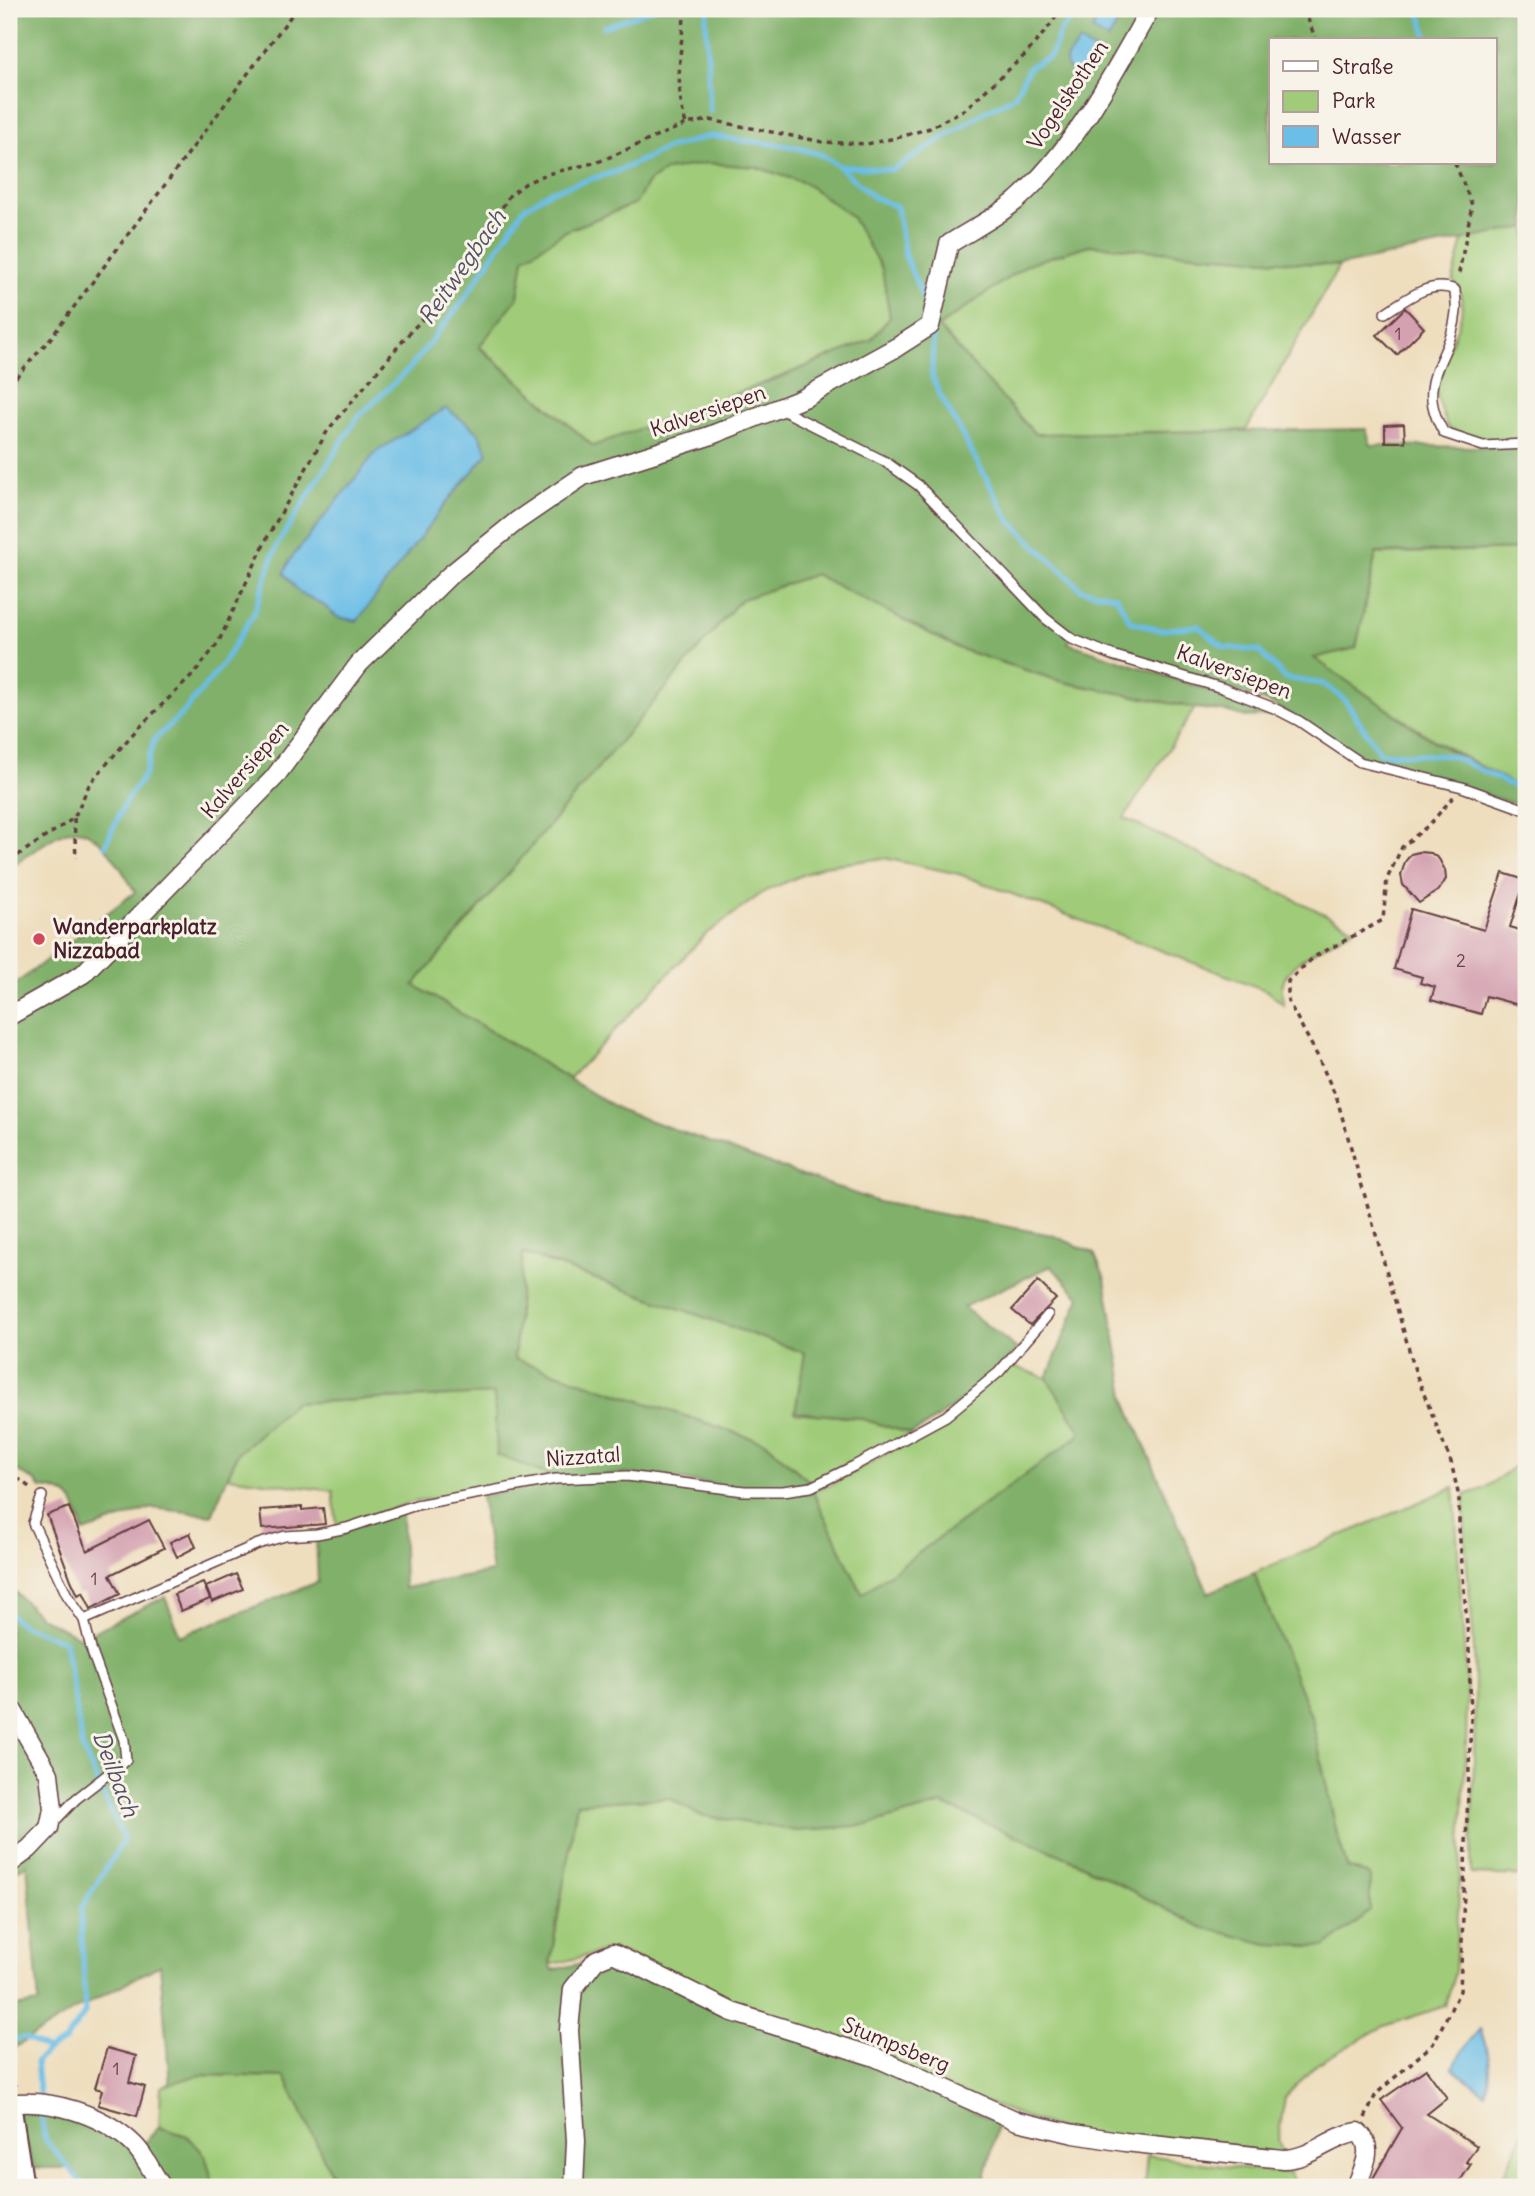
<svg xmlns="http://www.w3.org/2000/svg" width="1535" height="2196" font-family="Delius,sans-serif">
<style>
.green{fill:#a0cc79;stroke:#757652;stroke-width:2}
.forest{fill:#80b069;stroke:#65684a;stroke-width:2;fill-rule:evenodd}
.water{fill:#6bbee7;stroke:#5a6e89;stroke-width:2}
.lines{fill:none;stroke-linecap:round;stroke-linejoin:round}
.stream{stroke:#6bbee7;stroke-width:5}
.building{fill:#d4a1b1}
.service-casing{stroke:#633c41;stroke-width:12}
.minor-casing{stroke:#633c41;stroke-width:21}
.secondary-casing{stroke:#633c41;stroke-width:28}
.path{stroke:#633c41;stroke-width:3.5;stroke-dasharray:5 5;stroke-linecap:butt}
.service{stroke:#fff;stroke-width:9}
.minor{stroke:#fff;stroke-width:18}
.secondary{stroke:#fff;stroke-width:24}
.poi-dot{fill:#d1495b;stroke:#f7f3e8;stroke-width:2.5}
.labels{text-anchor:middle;stroke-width:6;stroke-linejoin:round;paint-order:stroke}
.number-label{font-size:18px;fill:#6c404c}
.street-label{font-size:21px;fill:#4a1f2b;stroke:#f7f3e8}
.poi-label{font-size:21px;font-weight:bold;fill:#4a1f2b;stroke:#f7f3e8;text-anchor:start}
.water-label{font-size:23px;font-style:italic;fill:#544f63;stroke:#f7f3e8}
</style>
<rect width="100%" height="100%" fill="#f7f3e8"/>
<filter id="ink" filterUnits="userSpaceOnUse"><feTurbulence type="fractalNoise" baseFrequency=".0143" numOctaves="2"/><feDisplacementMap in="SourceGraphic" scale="14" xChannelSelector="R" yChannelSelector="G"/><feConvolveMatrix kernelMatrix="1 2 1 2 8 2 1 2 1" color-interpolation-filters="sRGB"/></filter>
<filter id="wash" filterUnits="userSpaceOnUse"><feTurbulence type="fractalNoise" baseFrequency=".00686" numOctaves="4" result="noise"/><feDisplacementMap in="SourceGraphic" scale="28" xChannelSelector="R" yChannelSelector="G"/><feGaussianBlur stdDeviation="1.57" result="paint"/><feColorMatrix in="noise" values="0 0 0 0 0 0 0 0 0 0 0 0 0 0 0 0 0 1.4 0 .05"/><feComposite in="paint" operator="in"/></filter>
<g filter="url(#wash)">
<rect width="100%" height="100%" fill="#eedebe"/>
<!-- green -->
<g class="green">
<path d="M706,163L756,167L805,183L851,216L882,269L890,317L871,340L778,378L593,446L479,346L518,297L524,258L566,231L636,203L648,182L667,170Z"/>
<path d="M1526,227V440C1498,440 1474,442 1448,428C1442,412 1433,393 1438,376C1446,345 1477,310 1453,280L1463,240Z"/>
<path d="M1089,245L1339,266L1246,430L1035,434L938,327L1028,264Z"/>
<path d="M1526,549V791L1437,742L1313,658L1356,648L1376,554Z"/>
<path d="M815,574L960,649L1063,682L1195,708L1124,818L1354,928C1334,943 1290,958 1283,983C1280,990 1283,998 1284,1005L1268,991L959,874L884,858L823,866L765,891L706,934L569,1079L414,985L740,600Z"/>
<path d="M522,1253L805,1353L795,1412L859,1418L912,1434L811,1483L766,1443L514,1359Z"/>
<path d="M1011,1366L1048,1378L1081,1432L1077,1437L862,1595L812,1490L832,1484L936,1426Z"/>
<path d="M495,1394L498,1455L556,1478L413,1502L337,1526L333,1491L228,1477L237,1454L294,1403Z"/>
<path d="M1526,1458V1876L1471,1874C1471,1799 1478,1725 1474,1650C1472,1598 1462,1547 1465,1495L1485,1488Z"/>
<path d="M1454,1487L1467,1695L1466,1748L1455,1972L1445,2006L1382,2027L1317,2064L1285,2097L1278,2140L1286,2163L1072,2134L733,2010L613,1949L550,1965L577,1803L669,1798L699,1815L867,1825L942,1804L1077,1862L1201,1927L1347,1867L1337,1834L1312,1719L1254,1573Z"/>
<path d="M198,2075L285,2077L331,2173L335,2187H214L205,2155L188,2136L159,2127L161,2087Z"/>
<path d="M1526,2124V2187H1498L1526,2127Z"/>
<path d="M1147,2155L1271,2173H1289L1297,2187H1144Z"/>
</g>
<!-- forest -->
<g class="forest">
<path d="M9,9H1518L1526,25V227L1339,266L1089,245L1028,264L938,327L1035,434L1366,429L1371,445L1526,448V549L1376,553L1356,648L1314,658L1436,743L1526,791V807L1361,760L1275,705L1165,665L1115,652L1072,633L1068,643L1210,691L1275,715L1245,717L1229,712L1195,708L1063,682L960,649L815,574L740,600L414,985L620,1110L878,1202L1052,1235L1094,1253L1105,1279L1126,1402L1208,1593L1254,1573L1312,1719L1337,1834L1347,1867L1370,1875V1911L1325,1947L1267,1944L1201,1927L1077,1862L942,1804L867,1825L797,1831L699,1815L669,1798L577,1803L550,1964L553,1970L612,1956L871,2062L998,2123L983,2187H335L331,2173L285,2077L199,2075L170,2084L160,1965L73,2011L9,2051V1917L14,2007L39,2003L27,1864L9,1876V1586L40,1617L81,1638L165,1597L180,1636L318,1582L316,1537L402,1513L404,1588L492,1572L481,1496L557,1482L626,1478L743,1494L812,1490L862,1594L1077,1437L1081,1432L1047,1378L1080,1297L1051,1266L963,1307L1017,1349C987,1383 951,1411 912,1434L859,1418L795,1412L805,1353L523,1253L514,1359L766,1443L811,1483L763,1490L626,1474L556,1478L497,1455L494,1394L294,1403L237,1454L212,1515L152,1508L84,1532C75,1505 74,1490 41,1488L35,1481L9,1466V989L135,892C124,873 101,830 75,830C58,830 24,858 9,869ZM1271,40H1495V163H1271ZM707,163L756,167L805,183L851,216L882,269L890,317L871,340L778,378L593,446L479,347L518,297L524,258L566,231L636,203L648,182L667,170Z"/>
<path d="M16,2106L66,2112L142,2146L159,2127L187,2136L205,2155L214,2187H86L67,2168H33Z"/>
</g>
<!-- water -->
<g class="water">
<path d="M1103,9H1110L1123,14L1108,40L1092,30Z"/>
<path d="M1079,42L1100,53L1082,78L1067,68L1066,59Z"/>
<path d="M446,408L478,432L488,453L450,498L357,621L337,617L322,604L299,592L284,573L290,560L376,452Z"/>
<path d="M1480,2029C1488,2051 1495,2070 1485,2093L1452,2068L1463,2049Z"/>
</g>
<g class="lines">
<!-- stream -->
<g class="stream">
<path d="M709,9L706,19L710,111"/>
<path d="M1419,9L1426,34"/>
<path d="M604,27L653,9"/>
<path d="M840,167L873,197L897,207L905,256L927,307"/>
<path d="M933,338L932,376L939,393L1010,521L1082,590L1116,596L1130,621L1160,630L1198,626L1224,647L1259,651L1285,678L1324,684L1345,700L1380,753L1452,756L1526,792"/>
<path d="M105,846L125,802L145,774L154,740L184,712L222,665L254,613L277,545L357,418L410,368L463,301L524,208L551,191L618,171L668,148L710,136L794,147L822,155L839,166L893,170L986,111L1014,97L1030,66L1050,57L1061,30L1082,9"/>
<path d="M9,1614L22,1625L65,1641L83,1750L124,1840L81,1909L85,2013L65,2041L48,2050L36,2062L44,2138L85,2187"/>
<path d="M9,2039L25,2038L48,2050"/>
</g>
</g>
<g id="blocks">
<!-- building -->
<g class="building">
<path d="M1405,308L1424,328L1397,355L1377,335Z"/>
<path d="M1404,424L1405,442H1385V425Z"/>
<path d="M1419,852L1431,853L1439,859L1445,870L1446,879L1439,890L1419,903L1403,885L1401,875L1405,862L1411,854Z"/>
<path d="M1503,873L1525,880L1510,927L1526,932V1007L1486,996L1481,1014L1431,1000L1435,987L1420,983L1422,977L1394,969L1411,909L1484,930Z"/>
<path d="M1038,1281L1056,1299L1030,1325L1012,1310Z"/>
<path d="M69,1507L87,1551L149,1520L164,1548L110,1575L120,1594L91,1609L83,1592L78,1595L71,1580L47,1515Z"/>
<path d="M302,1507V1510L323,1508L325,1524L262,1529L260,1510Z"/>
<path d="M190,1533L196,1547L177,1557L170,1542Z"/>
<path d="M236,1574L243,1589L212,1602L206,1587Z"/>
<path d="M203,1583L210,1599L181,1611L174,1594Z"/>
<path d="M107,2048L136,2056L129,2082L145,2087L137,2116L98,2105L102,2090L95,2088Z"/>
<path d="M1426,2069L1447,2098L1427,2114L1477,2146L1466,2162L1471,2164L1456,2187H1368L1402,2128L1381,2100Z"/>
</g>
</g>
</g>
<g filter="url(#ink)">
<use href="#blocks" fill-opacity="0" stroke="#633c41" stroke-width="2"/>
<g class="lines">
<defs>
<g id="service">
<path d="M1385,313C1405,300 1431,279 1455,290C1455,297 1457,305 1456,312C1452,360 1412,379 1444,433L1483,446L1526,444"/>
<path d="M780,409L884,461L918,485L1045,618L1072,639L1112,655L1222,688L1274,708L1299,721L1360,762L1462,787L1526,810"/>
<path d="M42,1496L33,1523L67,1595L84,1620L258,1544L285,1536L317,1534L347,1528L416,1505L556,1479L627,1476L744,1491H783L811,1487L854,1466L946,1416L999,1372L1048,1315"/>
<path d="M52,1824L76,1799L126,1760L124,1740L92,1652L84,1620"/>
</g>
<g id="minor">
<path d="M9,1016L83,974L274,778L359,664L450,575L517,521L583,476L709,436L804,398L897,347L930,326L949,244C971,230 997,217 1017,200C1075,148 1112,76 1150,9"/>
<path d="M9,1704L49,1774L53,1809L49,1828L29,1849L9,1864"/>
<path d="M9,2104C49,2098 101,2114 131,2142C144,2153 152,2173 162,2187"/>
<path d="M574,2187L576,2141L569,2030L573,1989L596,1960L613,1953L732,2012L875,2057L1017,2121L1074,2134L1125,2142L1283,2159C1312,2159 1330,2136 1358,2132C1376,2147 1363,2169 1356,2187"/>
</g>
<path id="secondary" d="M9,2110L21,2187"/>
</defs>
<!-- service casing -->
<use href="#service" class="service-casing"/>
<!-- minor casing -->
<use href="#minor" class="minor-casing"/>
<!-- secondary casing -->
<use href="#secondary" class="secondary-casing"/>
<!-- path -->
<g class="path">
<path d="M685,9C681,48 674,85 686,124"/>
<path d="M1304,9L1316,40"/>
<path d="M1455,163L1472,205L1458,278"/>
<path d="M9,385L50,339L296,9"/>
<path d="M74,818L76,858"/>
<path d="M9,861L74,818L90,783L138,728L194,674L218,643L267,538L328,430L412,330L440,302L460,278L509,196L526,183L547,174L598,162L686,124L710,120L823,142L867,144L900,137L930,128L965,109L1026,54L1052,23L1060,9"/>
<path d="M9,1472L32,1489"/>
<path d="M9,2065L15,2086"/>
<path d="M1365,2118L1376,2094L1433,2044L1460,1991L1471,1719L1469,1649L1459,1528V1497L1451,1462L1416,1374L1337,1099L1317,1055L1288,1001V981L1314,957L1383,920L1387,879L1402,847L1430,824L1454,796"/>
</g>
<!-- service -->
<use href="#service" class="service"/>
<!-- minor -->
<use href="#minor" class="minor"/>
<!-- secondary -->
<use href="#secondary" class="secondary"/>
</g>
</g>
<!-- markers -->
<circle class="poi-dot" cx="39" cy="939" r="7"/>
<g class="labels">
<!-- number labels -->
<g class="number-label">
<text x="1398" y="340">1</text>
<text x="1461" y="967">2</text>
<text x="94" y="1585">1</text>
<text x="116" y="2075">1</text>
</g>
<!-- street labels -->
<g class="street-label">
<text transform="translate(1068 95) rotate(-56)" y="7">Vogelskothen</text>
<text transform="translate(708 411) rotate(-19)" y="7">Kalversiepen</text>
<text transform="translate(1234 672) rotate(20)" y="7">Kalversiepen</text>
<text transform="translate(245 770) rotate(-49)" y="7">Kalversiepen</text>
<text transform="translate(583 1457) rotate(-4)" y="7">Nizzatal</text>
<text transform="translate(896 2045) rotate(22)" y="7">Stumpsberg</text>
</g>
<!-- poi labels -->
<g class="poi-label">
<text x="53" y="934">Wanderparkplatz<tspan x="53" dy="24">Nizzabad</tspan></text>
</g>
<!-- water labels -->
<g class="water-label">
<text transform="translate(462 267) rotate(-55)" y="8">Reitwegbach</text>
<text transform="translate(116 1774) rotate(69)" y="8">Deilbach</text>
</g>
</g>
<!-- margin -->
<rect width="1535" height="2196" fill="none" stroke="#f7f3e8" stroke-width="35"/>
<!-- legend -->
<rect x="1269" y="38" width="228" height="126" fill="#f7f3e8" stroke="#b29e9c" stroke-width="2"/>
<rect x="1283" y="61" width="35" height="10" fill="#ffffff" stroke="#b29e9c" stroke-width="2"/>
<text x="1332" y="74" font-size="21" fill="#4a1f2b">Straße</text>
<rect x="1283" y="91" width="35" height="21" fill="#a0cc79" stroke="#b29e9c" stroke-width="2"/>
<text x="1332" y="108" font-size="21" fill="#4a1f2b">Park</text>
<rect x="1283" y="126" width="35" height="21" fill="#6bbee7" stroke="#b29e9c" stroke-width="2"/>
<text x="1332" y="144" font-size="21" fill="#4a1f2b">Wasser</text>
</svg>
